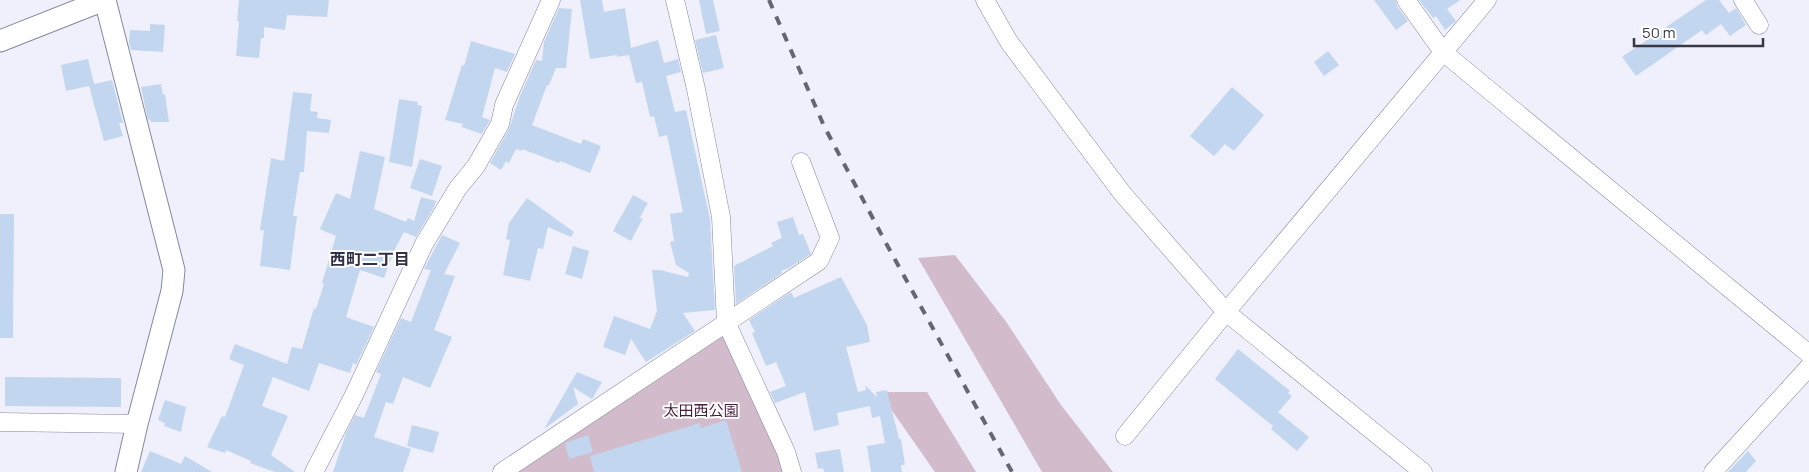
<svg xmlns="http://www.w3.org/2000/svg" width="1809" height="472" font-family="Manrope,'Noto Sans JP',sans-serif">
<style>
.green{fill:#d2bbca}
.building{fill:#c3d6ef}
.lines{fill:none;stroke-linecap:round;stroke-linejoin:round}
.minor-casing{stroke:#8587a1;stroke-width:19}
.tertiary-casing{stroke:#8587a1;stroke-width:23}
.minor{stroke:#fff;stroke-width:18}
.tertiary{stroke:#fff;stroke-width:21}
.rail{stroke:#656671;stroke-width:4;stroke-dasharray:9 9;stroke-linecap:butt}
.labels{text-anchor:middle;stroke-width:4;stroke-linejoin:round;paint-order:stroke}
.park-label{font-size:15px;fill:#471e3d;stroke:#fff}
.neighbourhood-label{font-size:16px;font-weight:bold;fill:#303047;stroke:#fff}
</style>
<rect width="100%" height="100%" fill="#eff0fc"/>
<!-- green -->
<g class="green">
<path d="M955,255L1007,323L1061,405L1113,472H1042L918,258Z"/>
<path d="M726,322L792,472H505Z"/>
<path d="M879,392H927L976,472H935Z"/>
</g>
<!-- building -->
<g class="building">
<path d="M239,0H329L327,17L287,15L285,30L264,27V38H261L259,58L236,56L239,21H237Z"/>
<path d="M580,0H602L604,12L625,8L631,48L658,40L664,63L678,59L681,72L666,76L675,112L686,110L710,219L715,310L683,313L695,331L646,362L631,339L625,355L603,347L614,316L650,329L657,311L652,270H660L688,277L689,273L676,265L670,242L674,241L670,214L683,212L667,135L659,137L654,116L650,117L642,82L636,83L629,55L617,57V55L590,59Z"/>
<path d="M699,0H713L720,31L706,34Z"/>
<path d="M1374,0H1396L1397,6L1408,21L1396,30Z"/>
<path d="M1419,0H1460L1447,9L1456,21L1445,30L1436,16L1433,18Z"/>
<path d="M1706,0H1719L1729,13L1736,8L1746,25L1730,36L1721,24L1706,35L1702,30L1636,76L1622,57Z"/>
<path d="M559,8L572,9L566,68H556L549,85H547L532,125L581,144L583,139L601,146L590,173L560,161L559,163L522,149V151L516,149L509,163L506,161L501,170L490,163L509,129L520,96L536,60L542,61L544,42Z"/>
<path d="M150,24L165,25L163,52L131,50L129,43L130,30L150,31Z"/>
<path d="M716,35L724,68L703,73L695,40Z"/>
<path d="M471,41L515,54L507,72L495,68L482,117L490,120L482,134L462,127L463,124L445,120L462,65L464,66Z"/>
<path d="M1328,51L1339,65L1324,76L1314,62Z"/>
<path d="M88,59L94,84L112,80L123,123H119L123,136L104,141L89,86L66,91L61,65Z"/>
<path d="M161,84L163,95L165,94L169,122H151L150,119L148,120L141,87Z"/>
<path d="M1232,87L1264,115L1234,151L1225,144L1214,156L1190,136Z"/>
<path d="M293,92L312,94L310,111L318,112L317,118L331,120L329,133L307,131L304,172H300L293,216H297L290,270L260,266L264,230H260L271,158L284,161Z"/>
<path d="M399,99L418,102L417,105L422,106L412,167L389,162Z"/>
<path d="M360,151L385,157L374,209L406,222L408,218L414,221L421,197L436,201L434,207L416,237L404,232L394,251L384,278L360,270L346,317L374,327L356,365L353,363L350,373L319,363L309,391L273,377L262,406L288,416L271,455L295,472H275L250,463L251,461L226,450L225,453L207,447L222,416L225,417L244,365L229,359L235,344L287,364L292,347L302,349L314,308L316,309L324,284L322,283L336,236L320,229L336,193L350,199Z"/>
<path d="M420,159L442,166L432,196L410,188Z"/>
<path d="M633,195L648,203L639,219L643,218L631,241L613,231Z"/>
<path d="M527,198L574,232L571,237L548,227L543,249L538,248L530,281L503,275L510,240L506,239L509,223Z"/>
<path d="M0,214H14L13,338H0Z"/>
<path d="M793,217L799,235L803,234L811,254L789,268L781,271L782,273L736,304L734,266L773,246L771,243L782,238L777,222Z"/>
<path d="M442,235L460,243L444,274L455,276L434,330L452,337L430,388L403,377L393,404L386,402L374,437L411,449L403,472H333L346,433L355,415L364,418L381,374L376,372L401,318L411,322L431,270L424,269Z"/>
<path d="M573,246L589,251L582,279L565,274Z"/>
<path d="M841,277L867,325L870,342L846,347L858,392L866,390L865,385L877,397L876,392L887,390L899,439H901L905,465H901L902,472H871L867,446L885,443L880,416L872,418L870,406L837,413L839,425L814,431L805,392L775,403L770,392L786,386L776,362L766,366L752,333L755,332L749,320L791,292L794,298Z"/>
<path d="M1238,349L1290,391L1288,393L1292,396L1278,412L1309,437L1297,451L1271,429L1273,426L1215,379Z"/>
<path d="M577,372L602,382L592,399L573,387L578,404L544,429Z"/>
<path d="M5,377L121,378V407L5,406Z"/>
<path d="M165,400L186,407L181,432L164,426L165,423L158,420Z"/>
<path d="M726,420L742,472H594L590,456L700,423L701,428Z"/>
<path d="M412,425L439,432L433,453L407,446Z"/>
<path d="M588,435L593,452L569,459L565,443Z"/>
<path d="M840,449L844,472H824L823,468L818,469L815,453Z"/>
<path d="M150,451L181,464L185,456L212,472H141Z"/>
<path d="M1748,451L1756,461L1746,472H1728Z"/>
</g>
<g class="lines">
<defs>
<g id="minor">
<path d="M675,0L696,89L721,217L726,322L786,452L792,472"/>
<path d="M985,0L1009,42L1122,193L1226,312L1423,472"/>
<path d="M1406,0L1443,52L1809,354"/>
<path d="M1743,0L1759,25"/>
<path d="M0,422L137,424"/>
<path d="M1125,436L1226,312L1487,0"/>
<path d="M314,472L353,397L424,244L458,188L476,166L500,124L504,105L551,0"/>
<path d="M502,472L819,261L830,238L801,162"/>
<path d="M1713,472L1809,367"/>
</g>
<g id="tertiary">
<path d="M105,0L174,270L172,291L137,424L126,472"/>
<path d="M0,41L104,0"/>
</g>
</defs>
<!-- minor casing -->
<use href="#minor" class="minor-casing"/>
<!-- tertiary casing -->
<use href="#tertiary" class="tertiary-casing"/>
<!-- minor -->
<use href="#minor" class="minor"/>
<!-- tertiary -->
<use href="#tertiary" class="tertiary"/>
<!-- rail -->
<path class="rail" d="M769,0L824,126L887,245L1012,472"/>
</g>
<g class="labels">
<!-- park labels -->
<g class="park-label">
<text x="701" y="416">太田西公園</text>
</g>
<!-- neighbourhood labels -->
<g class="neighbourhood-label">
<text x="370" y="265">西町二丁目</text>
</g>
</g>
<!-- scale -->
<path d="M1634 38v8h129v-8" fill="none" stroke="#373843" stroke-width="2.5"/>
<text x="1642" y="38" font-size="15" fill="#373843" stroke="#ffffff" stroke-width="4" paint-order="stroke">50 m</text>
</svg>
